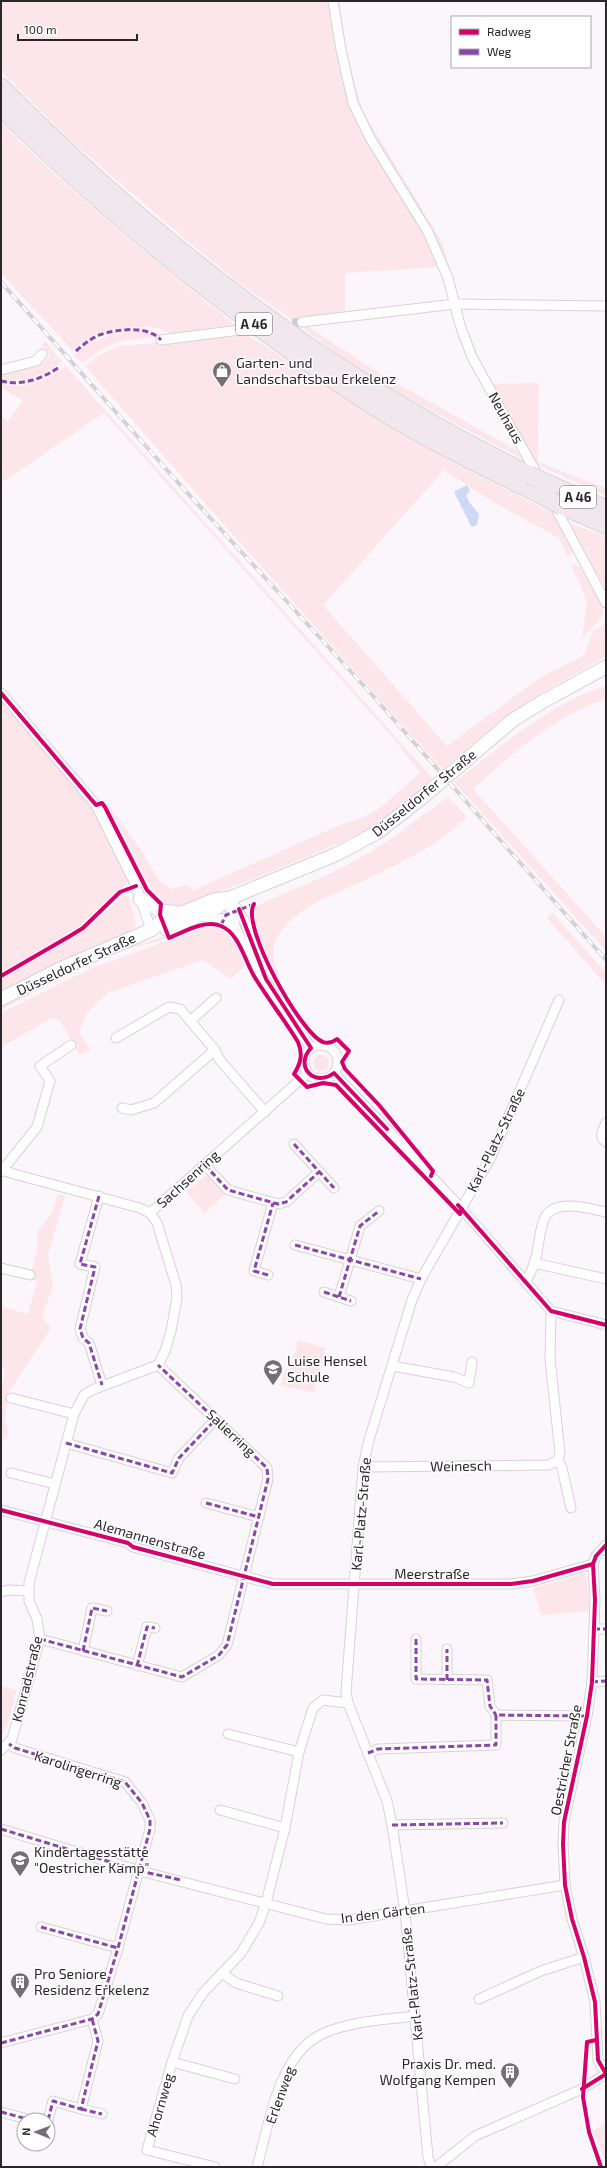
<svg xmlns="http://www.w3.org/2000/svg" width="607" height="2168" font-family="'Exo 2',sans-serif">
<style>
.green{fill:#fde6e9}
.water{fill:#cfd9f6}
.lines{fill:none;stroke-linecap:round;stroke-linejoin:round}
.street-tunnel{stroke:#d1ccd2;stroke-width:9;stroke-dasharray:9 4.5;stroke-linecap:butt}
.street-casing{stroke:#d7d2d8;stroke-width:11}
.secondary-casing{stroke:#d7d2d8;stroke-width:15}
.highway-casing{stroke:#d7d5d8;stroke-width:19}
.street{stroke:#fefeff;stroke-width:9}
.secondary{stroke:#fefeff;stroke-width:13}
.highway{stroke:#f1e8ed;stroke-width:17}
.rail-casing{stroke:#d4d2d4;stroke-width:4}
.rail{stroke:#fff;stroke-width:2.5;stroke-dasharray:8;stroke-linecap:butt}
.highway-bridge-casing{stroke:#d7d5d8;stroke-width:19;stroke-linecap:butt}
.highway-bridge{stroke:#f1e8ed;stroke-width:17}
.quiet{stroke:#8e44ad;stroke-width:3;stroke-dasharray:6 3;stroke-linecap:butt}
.cycleway-casing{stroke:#fff;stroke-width:6}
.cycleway{stroke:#d6006c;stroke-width:4}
.labels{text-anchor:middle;stroke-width:3;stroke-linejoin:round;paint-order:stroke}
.shield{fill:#fff;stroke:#6b676b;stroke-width:1}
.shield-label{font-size:13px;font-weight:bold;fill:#2b262c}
.poi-label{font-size:14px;fill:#2b262c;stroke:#fff;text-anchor:start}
.street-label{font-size:14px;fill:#2b262c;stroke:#fff}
</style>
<rect width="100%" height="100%" fill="#fbf6fc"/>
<!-- green -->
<g class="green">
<path d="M1,1H329L350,103L423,231L440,267L345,273V313L293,320L238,282L191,244L68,138L1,71Z"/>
<path d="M336,1H339C345,40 350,79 365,115L441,240L459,297L456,294L373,138L357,103L352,87Z"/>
<path d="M1,123C75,196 156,262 237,326L172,336C160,326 156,328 141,327C107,327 99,330 72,350L1,273Z"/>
<path d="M306,325L381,374L521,453L523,459C447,419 368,381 301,326Z"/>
<path d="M142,332L152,335V338L127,340L107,346L82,363L74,355C95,338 115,332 142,332Z"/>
<path d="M236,336H249L392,427L450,461L555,514L573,552L567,556L559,538L493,502L444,470L323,605L447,746L539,678L581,657L585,653L593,631L605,624L606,656C586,669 565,679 545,691C508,714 475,741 443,770L210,509L85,366L96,357L118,346Z"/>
<path d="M45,341L62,362C43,375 25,383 1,378V374L31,367L42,363L50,356L42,345Z"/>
<path d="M66,366L433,779L372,827L351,838L258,877L179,907L164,909L165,902L150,887L106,802L141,850L159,880L171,889L187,885L194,890L342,824L366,816L380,808L420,773L394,739L104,413L1,483V416L8,421L23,401L1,388V384C27,389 46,382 66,366Z"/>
<path d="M539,383L538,462L606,488V496L538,465L490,384Z"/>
<path d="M566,522L606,536V589Z"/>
<path d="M571,564L583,568L604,611L601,618L582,639L587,602Z"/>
<path d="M606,686V699C555,716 512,753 473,789L606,937V951L454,782C502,746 548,704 606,686Z"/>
<path d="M1,699L83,792L100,819L128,879L126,885L71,933L1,974Z"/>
<path d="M448,797L467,817C459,824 450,833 441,839C424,851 399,863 380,873C347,891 291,904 275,942C270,956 278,974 283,987C273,969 246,926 255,907C289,890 325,878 358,859C390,842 418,818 448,797Z"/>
<path d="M126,895L129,897L136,925L131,931L81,951L1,992V979L77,934L108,910L121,897Z"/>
<path d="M552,912L606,973V985L547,918Z"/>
<path d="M208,926C231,926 237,947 247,964L230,979L203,960L107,993L86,1014L79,1032L91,1050L80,1055L60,1021L52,1018L1,1047V1013L92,968Z"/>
<path d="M166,936L167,938C154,943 141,945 129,949C84,964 42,988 1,1010V1005L130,945L150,941Z"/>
<circle cx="321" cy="1063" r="8"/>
<path d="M205,1176H210L225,1194L205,1213L186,1192Z"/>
<path d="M58,1194L65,1196L48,1255L53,1286L42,1317L51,1328L8,1393L5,1420L9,1435L1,1443V1389L5,1371L1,1365V1306L28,1314L37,1281L29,1279L37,1251V1232L52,1213Z"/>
<path d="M298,1340L326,1348L314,1393L280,1385L284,1371L289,1373Z"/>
<path d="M586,1573L590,1611L541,1615L533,1588Z"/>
<path d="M1,1686L17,1690L9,1720L1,1738Z"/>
<path d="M606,2122V2164L593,2131Z"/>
</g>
<!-- water -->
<path class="water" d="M467,485L470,491L466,495L469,502L479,514L477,525L473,527L471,526L455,494V491Z"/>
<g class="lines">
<!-- street-tunnel -->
<path class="street-tunnel" d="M279,325L302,322"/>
<defs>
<g id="street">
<path d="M333,1L341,50L353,103L370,138L428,232L448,278L460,325L472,357L538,476"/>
<path d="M302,322L455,304L606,306"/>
<path d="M161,340L240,330"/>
<path d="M1,370L36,361L42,354"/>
<path d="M554,505L606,603"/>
<path d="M1,693L96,805L136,886L151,930"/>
<path d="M230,898L244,920L262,969"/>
<path d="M230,898L231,912L236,929"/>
<path d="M201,916L224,919L236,929L250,958L311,1048"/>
<path d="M190,1021L216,998"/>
<path d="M116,1038L169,1007L180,1009L215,1050L219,1059L265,1112"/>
<circle cx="321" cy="1062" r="17"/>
<path d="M334,1073L462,1209L551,1311L606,1325"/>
<path d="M122,1108L131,1110L154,1103L215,1050"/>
<path d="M606,1123L602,1132V1138L606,1142"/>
<path d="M294,1144L334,1188"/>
<path d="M205,1165L228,1190L278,1204L286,1202L319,1172"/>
<path d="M1,1167L3,1170L14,1174L140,1208L150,1213L157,1223L176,1285L177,1298L171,1331L165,1351L158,1365L92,1390L84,1395L74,1414L29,1583V1601L37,1619L40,1639L12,1739L1,1750"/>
<path d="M1,1172L37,1127L50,1081L40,1066L71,1045"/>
<path d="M99,1196L80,1264L95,1267L80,1329L83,1338L89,1343L102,1385"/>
<path d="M150,1213L308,1073"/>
<path d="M295,1245L421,1279"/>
<path d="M534,1263L606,1279"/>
<path d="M1,1268L30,1275"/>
<path d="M268,1275L254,1271L273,1203"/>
<path d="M525,1282C532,1273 534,1264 537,1253C539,1243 540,1227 545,1217C556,1198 590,1209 606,1212"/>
<path d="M324,1292L351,1301"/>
<path d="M339,1297L360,1226L379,1211"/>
<path d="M392,1366L454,1377L469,1383L472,1362"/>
<path d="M11,1398L74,1414"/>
<path d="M66,1443L172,1473L179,1458L215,1420"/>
<path d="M558,1460L562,1468L571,1508"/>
<path d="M363,1467L549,1465L558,1460L560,1453L550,1359L551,1311"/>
<path d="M11,1473L55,1484"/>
<path d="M206,1503L259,1517"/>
<path d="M1,1510L128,1543L133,1547L273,1584H511L533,1581L593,1564"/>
<path d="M1,1592L8,1590L28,1591"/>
<path d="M594,1629H606"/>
<path d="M40,1639L182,1677L219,1655L227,1645L268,1479L267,1468L158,1365"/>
<path d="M416,1639V1679L487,1680L490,1706L496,1715"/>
<path d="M83,1651L92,1608L107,1611"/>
<path d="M137,1666L147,1627L155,1628"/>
<path d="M447,1680V1649"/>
<path d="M592,1682L606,1681"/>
<path d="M228,1734L299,1752"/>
<path d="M368,1753L378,1749L496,1745V1715L587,1716"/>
<path d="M220,1810L285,1828"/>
<path d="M392,1825L503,1823"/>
<path d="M1,1829L140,1871L326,1919L348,1920L565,1885"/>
<path d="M41,1927L118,1948"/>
<path d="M222,1973L236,1983L278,1996"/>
<path d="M479,1999L541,1971L584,1957"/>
<path d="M1,2043L92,2019L98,2014L118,1948L150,1829V1820L142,1803L125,1782L15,1748L9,1744"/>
<path d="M172,2062L235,2079"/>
<path d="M606,2074L598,2060L595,2002L584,1957L572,1919L565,1885L563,1844L564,1822L587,1716L592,1682L595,1600L593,1564L596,1556L606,1545"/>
<path d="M81,2109L102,2114"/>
<path d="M1,2112L31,2120"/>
<path d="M48,2120L53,2101L81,2109L98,2041L92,2019"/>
<path d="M215,2167L147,2150L172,2062L188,2016L203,1993L241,1953L259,1923L266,1903L285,1828L299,1752L313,1708L323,1700L348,1703"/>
<path d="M257,2167C269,2124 278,2055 322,2034C350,2021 385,2020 415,2016"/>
<path d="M431,2167L428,2157L405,1911L392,1825L387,1801L348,1703L346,1692L363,1467L369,1440L412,1300L421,1279L491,1157L559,1000"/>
<path d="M436,2167L475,2136L582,2089L606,2074"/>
</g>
<g id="secondary">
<path d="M140,899L161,911L180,913"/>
<path d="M166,929L218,907L223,903"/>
<path d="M1,999L62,968L151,930L162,921L182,913L214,900L230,898L308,866L337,854L378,832L424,796L513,720L542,702L606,667"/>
</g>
<g id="highway">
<path d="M1,87C155,243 332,379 530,475"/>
<path d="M1,108C118,223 248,328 388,415C436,444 488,469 539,494"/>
<path d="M551,485L606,509"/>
<path d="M562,506L606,525"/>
</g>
</defs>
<!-- street casing -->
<use href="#street" class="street-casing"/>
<!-- secondary casing -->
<use href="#secondary" class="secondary-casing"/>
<!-- highway casing -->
<use href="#highway" class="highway-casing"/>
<!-- street -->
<use href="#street" class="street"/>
<!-- secondary -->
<use href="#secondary" class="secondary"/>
<!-- highway -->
<use href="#highway" class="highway"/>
<defs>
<path id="rail" d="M1,282L182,487L366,688L606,960"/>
</defs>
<!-- rail casing -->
<use href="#rail" class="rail-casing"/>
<!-- rail -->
<use href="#rail" class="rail"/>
<defs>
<g id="highway-bridge">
<path d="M530,475L551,485"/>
<path d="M539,494L562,506"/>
</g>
</defs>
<!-- highway-bridge casing -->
<use href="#highway-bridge" class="highway-bridge-casing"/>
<!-- highway-bridge -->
<use href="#highway-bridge" class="highway-bridge"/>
<!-- quiet -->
<g class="quiet">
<path d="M76,351C83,345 90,339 99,335C117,329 148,325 161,340"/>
<path d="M1,381C22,386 41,379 58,368"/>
<path d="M221,925L226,915L254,904"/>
<path d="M294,1144L334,1188"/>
<path d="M205,1165L228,1190L278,1204L286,1202L319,1172"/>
<path d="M99,1196L80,1264L95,1267L80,1329L83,1338L89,1343L102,1385"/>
<path d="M295,1245L421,1279"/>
<path d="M268,1275L254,1271L273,1203"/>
<path d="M324,1292L351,1301"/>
<path d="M339,1297L360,1226L379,1211"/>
<path d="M66,1443L172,1473L179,1458L215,1420"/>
<path d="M206,1503L259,1517"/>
<path d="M594,1629H606"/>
<path d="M40,1639L182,1677L219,1655L227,1645L268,1479L267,1468L158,1365"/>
<path d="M416,1639V1679L487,1680L490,1706L496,1715"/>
<path d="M83,1651L92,1608L107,1611"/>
<path d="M137,1666L147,1627L155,1628"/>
<path d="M447,1680V1649"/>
<path d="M592,1682L606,1681"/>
<path d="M368,1753L378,1749L496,1745V1715L587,1716"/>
<path d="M392,1825L503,1823"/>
<path d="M1,1829L140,1871L181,1880"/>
<path d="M41,1927L118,1948"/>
<path d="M1,2043L92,2019L98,2014L118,1948L150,1829V1820L142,1803L125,1782L15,1748L9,1744"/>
<path d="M81,2109L102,2114"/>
<path d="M1,2112L31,2120"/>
<path d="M48,2120L53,2101L81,2109L98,2041L92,2019"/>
</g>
<defs>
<g id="cycleway">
<path d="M1,693L96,805L102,803L105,807L147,890L161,904L160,915L169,938C184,932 205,919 221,926C239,933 245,961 254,976C268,999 284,1019 298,1042C303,1054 301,1063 294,1074L307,1087L323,1083L336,1085L460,1214L462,1209"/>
<path d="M254,904C240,925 301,1034 323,1042C328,1044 333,1042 337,1039L349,1051L342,1062L345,1069L379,1105L433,1171L431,1176"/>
<path d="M239,909L266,979L311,1048C294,1066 314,1088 334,1073L387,1129"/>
<path d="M1,976L70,936L83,928L120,892L136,886"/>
<path d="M458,1205L551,1311L606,1325"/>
<path d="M1,1510L128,1543L133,1547L273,1584H511L533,1581L593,1564"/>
<path d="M596,2040L587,2042L583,2097L589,2132L601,2167"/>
<path d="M582,2089L606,2074L598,2060L595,2002L584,1957L572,1919L565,1885L563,1844L564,1822L587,1716L592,1682L595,1600L593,1564L596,1556L606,1545"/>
</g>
</defs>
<!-- cycleway casing -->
<use href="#cycleway" class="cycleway-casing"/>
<!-- cycleway -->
<use href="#cycleway" class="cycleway"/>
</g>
<!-- icons -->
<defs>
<symbol id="shop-pin" viewBox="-11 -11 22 30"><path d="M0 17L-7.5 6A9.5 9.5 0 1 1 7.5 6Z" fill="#746f75" stroke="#fff"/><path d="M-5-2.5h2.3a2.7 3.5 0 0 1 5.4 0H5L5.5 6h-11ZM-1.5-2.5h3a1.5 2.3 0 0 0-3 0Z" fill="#fff"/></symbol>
<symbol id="school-pin" viewBox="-11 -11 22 30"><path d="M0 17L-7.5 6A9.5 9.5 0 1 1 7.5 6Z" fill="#746f75" stroke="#fff"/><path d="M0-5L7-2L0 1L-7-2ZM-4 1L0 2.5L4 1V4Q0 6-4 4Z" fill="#fff"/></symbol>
<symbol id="building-pin" viewBox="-11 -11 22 30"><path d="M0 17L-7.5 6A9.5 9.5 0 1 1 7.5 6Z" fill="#746f75" stroke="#fff"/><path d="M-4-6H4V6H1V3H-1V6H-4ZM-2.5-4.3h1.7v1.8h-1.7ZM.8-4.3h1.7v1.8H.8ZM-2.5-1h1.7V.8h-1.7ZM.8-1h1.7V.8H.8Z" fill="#fff"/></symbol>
</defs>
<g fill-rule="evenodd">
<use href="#shop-pin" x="211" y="360" width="22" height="30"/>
<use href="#school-pin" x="262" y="1358" width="22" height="30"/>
<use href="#school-pin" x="9" y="1849" width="22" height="30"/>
<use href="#building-pin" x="9" y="1971" width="22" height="30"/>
<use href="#building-pin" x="499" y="2061" width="22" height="30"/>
</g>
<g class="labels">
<!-- shield labels -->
<g class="shield">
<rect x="236" y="313" width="36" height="22" rx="3"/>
<rect x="560" y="486" width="36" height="22" rx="3"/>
</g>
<g class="shield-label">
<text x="254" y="329">A 46</text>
<text x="578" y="502">A 46</text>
</g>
<!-- poi labels -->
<g class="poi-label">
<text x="236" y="368">Garten- und<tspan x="236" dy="16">Landschaftsbau Erkelenz</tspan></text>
<text x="287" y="1366">Luise Hensel<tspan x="287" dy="16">Schule</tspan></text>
<text x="34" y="1857">Kindertagesstätte<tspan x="34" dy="16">"Oestricher Kamp"</tspan></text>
<text x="34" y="1979">Pro Seniore<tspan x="34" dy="16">Residenz Erkelenz</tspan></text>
<text x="496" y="2069" text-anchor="end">Praxis Dr. med.<tspan x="496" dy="16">Wolfgang Kempen</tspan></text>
</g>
<!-- street labels -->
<g class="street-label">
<text transform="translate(506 418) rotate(61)" y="5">Neuhaus</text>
<text transform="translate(424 793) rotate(-39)" y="5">Düsseldorfer Straße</text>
<text transform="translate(76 964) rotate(-25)" y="5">Düsseldorfer Straße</text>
<text transform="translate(496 1140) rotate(-64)" y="5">Karl-Platz-Straße</text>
<text transform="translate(188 1179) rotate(-42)" y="5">Sachsenring</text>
<text transform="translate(231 1433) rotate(43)" y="5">Salierring</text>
<text transform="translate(461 1466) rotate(-1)" y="5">Weinesch</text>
<text transform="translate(361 1514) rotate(-85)" y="5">Karl-Platz-Straße</text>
<text transform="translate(150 1539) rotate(16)" y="5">Alemannenstraße</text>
<text x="432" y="1579">Meerstraße</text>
<text transform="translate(27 1679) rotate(-76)" y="5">Konradstraße</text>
<text transform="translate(566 1760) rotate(-79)" y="5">Oestricher Straße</text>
<text transform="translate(78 1769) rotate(18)" y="5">Karolingerring</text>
<text transform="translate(383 1913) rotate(-7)" y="5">In den Gärten</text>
<text transform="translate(412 1984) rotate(-96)" y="5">Karl-Platz-Straße</text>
<text transform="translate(280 2095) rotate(-70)" y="5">Erlenweg</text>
<text transform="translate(160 2105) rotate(-74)" y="5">Ahornweg</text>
</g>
</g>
<!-- border -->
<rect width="607" height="2168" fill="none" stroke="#2b262c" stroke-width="4"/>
<!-- legend -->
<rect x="451" y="16" width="140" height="52" fill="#ffffff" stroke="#aaa8ab"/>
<rect x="459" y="29" width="20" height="6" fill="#d6006c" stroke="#aaa8ab"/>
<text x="487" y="36" font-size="12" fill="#2b262c">Radweg</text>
<rect x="459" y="49" width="20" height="6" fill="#8e44ad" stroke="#aaa8ab"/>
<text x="487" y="56" font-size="12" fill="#2b262c">Weg</text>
<!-- north arrow -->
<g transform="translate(36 2132) rotate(271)"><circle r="19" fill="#ffffff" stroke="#aaa8ab"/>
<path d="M0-3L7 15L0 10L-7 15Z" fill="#746f75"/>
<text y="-6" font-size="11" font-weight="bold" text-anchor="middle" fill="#2b262c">N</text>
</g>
<!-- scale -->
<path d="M18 34v6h119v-6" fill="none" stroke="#2b262c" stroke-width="2"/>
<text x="24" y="34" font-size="12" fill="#2b262c" stroke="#ffffff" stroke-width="3" paint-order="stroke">100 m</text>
</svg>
